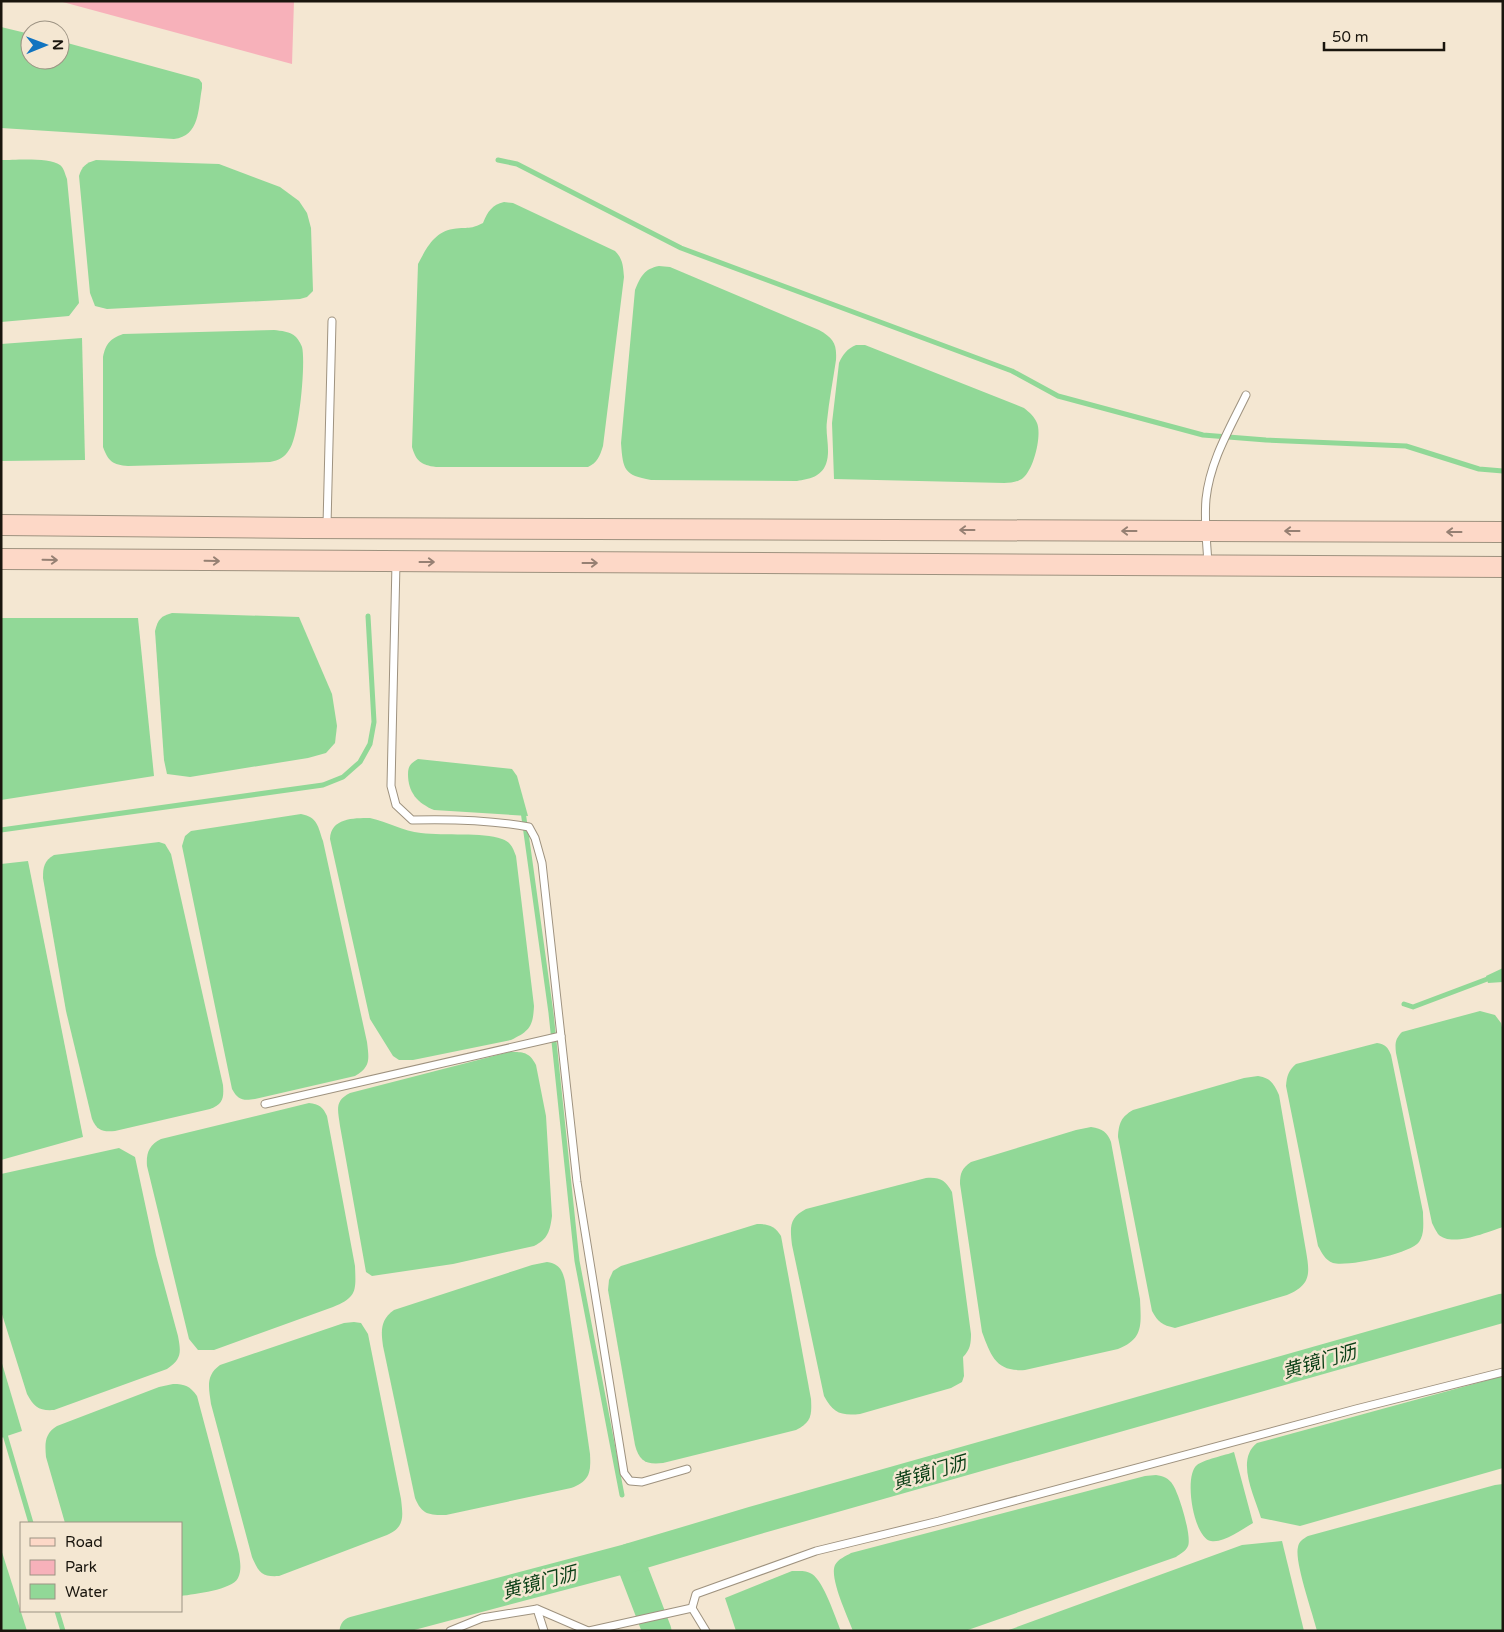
<svg xmlns="http://www.w3.org/2000/svg" width="1504" height="1632" font-family="'Varela Round','Noto Sans SC',sans-serif">
<style>
.green{fill:#f7b1ba}
.water{fill:#91d897}
.lines{fill:none;stroke-linecap:round;stroke-linejoin:round}
.stream{stroke:#91d897;stroke-width:5}
.river{stroke:#91d897;stroke-width:29}
.lane-casing{stroke:#9e927f;stroke-width:9}
.secondary-casing{stroke:#9e927f;stroke-width:22}
.lane{stroke:#fff;stroke-width:7}
.secondary{stroke:#fdd8c7;stroke-width:20}
.oneway{stroke:#968073}
.labels{text-anchor:middle;stroke-width:5;stroke-linejoin:round;paint-order:stroke}
.water-label{font-size:19px;font-style:italic;fill:#0a3f16;stroke:#f4e7d2}
</style>
<rect width="100%" height="100%" fill="#f4e7d2"/>
<!-- green -->
<path class="green" d="M59,1H294L292,64Z"/>
<!-- water -->
<g class="water">
<path d="M1,27L30,34V60H60V41L199,79L202,83V88C198,109 200,136 174,139L1,128Z"/>
<path d="M1,160C15,160 49,157 60,165C64,168 65,174 67,179L79,303L69,316L1,322Z"/>
<path d="M96,160L219,164L280,187L299,201L307,213L311,228L313,291L307,297L300,299L107,309L95,306L90,293L79,176C82,166 86,163 96,160Z"/>
<path d="M504,202L513,203L615,251C623,259 623,266 624,277L603,446C600,456 597,463 588,467H436C421,465 416,461 412,447L418,264C426,249 434,232 453,229C467,226 467,231 483,223C488,211 492,205 504,202Z"/>
<path d="M659,266L670,267L819,330C833,338 837,343 836,360C833,380 829,401 827,421C825,435 831,450 826,464C821,477 809,479 797,481L651,480C624,475 623,470 621,443L635,290C641,276 644,269 659,266Z"/>
<path d="M274,330C281,331 290,331 296,337C298,339 301,344 302,347C306,362 299,438 289,450C284,458 279,460 270,462L128,466C113,465 108,461 103,447V357C106,343 110,339 123,334Z"/>
<path d="M82,338L85,460L1,461V344Z"/>
<path d="M856,345H865L1024,408C1030,413 1034,416 1037,423C1042,435 1034,469 1023,478C1018,482 1011,483 1004,483L834,479L832,423L839,363C843,354 847,349 856,345Z"/>
<path d="M172,613L299,617L332,694L337,726L335,743L326,753L308,758L190,777L167,774L164,760L155,631C158,619 161,616 172,613Z"/>
<path d="M1,618H138L154,776L1,800Z"/>
<path d="M418,759L512,769L517,776L528,816L434,810C417,803 408,792 408,774C408,766 411,763 418,759Z"/>
<path d="M301,814C318,817 318,827 323,841L367,1042C369,1059 371,1067 355,1076L255,1099C243,1101 238,1100 232,1089L182,846L185,836L191,831Z"/>
<path d="M370,818C388,822 403,831 421,833C445,836 482,832 502,839C511,842 513,848 516,856L534,1006C533,1026 530,1031 511,1040L413,1060H399L393,1056L370,1019L330,839C331,818 353,818 370,818Z"/>
<path d="M159,842L165,844L171,854L223,1085C224,1098 223,1104 210,1109L115,1131C103,1132 97,1131 92,1119L66,1011L43,878C43,867 44,861 54,855Z"/>
<path d="M28,861L83,1137L1,1160V864Z"/>
<path d="M1503,968V982L1488,983L1486,976Z"/>
<path d="M1480,1011L1495,1015L1501,1023L1503,1032V1227C1487,1232 1451,1248 1438,1234C1436,1231 1434,1227 1432,1223L1396,1053C1395,1044 1395,1039 1402,1032Z"/>
<path d="M1377,1043C1385,1044 1388,1047 1391,1055L1423,1212C1423,1222 1425,1234 1419,1242C1410,1254 1347,1267 1333,1263C1325,1260 1322,1253 1318,1246L1286,1086C1287,1076 1288,1071 1296,1064Z"/>
<path d="M509,1052C522,1052 529,1051 536,1065L546,1116L552,1216C550,1231 548,1239 534,1246L453,1264L372,1276L366,1272L340,1126C338,1110 334,1101 350,1093Z"/>
<path d="M1258,1076C1271,1078 1274,1084 1279,1095L1306,1251C1310,1274 1311,1285 1287,1295L1175,1328C1162,1325 1158,1322 1152,1311L1118,1137C1119,1123 1121,1117 1133,1110L1244,1078Z"/>
<path d="M309,1103C319,1104 323,1107 327,1116L355,1266C356,1291 357,1297 333,1307L214,1350H198L189,1339L147,1166C146,1153 149,1145 161,1139Z"/>
<path d="M1091,1127C1103,1129 1107,1132 1111,1142L1140,1299C1141,1324 1144,1339 1118,1349L1025,1370C996,1372 991,1356 982,1332L960,1184C960,1173 962,1168 971,1162L1076,1130Z"/>
<path d="M119,1148L135,1157L156,1255L178,1336C181,1352 182,1359 167,1369L54,1410C39,1411 34,1407 27,1394L1,1311V1174Z"/>
<path d="M926,1178C940,1177 945,1180 952,1192L971,1334C971,1344 970,1350 963,1357L964,1376L962,1382L951,1388L860,1414C841,1416 833,1413 824,1396L792,1245C790,1227 789,1218 806,1209Z"/>
<path d="M757,1224C769,1224 775,1226 781,1236L811,1399C812,1416 811,1422 796,1430L663,1463C646,1465 639,1461 635,1445L608,1290L609,1280L613,1271L621,1266Z"/>
<path d="M547,1262C559,1264 562,1269 565,1281L590,1454C591,1472 590,1481 571,1488L446,1515C429,1515 422,1515 415,1498L383,1346C381,1331 380,1320 394,1310L532,1265Z"/>
<path d="M354,1322L361,1323L368,1334L401,1499C403,1517 405,1527 387,1535L279,1576C262,1577 259,1573 252,1557L211,1404C209,1388 205,1376 220,1365L344,1323Z"/>
<path d="M1,1360L22,1431L1,1438Z"/>
<path d="M1503,1376V1468L1300,1526L1261,1518C1255,1497 1235,1460 1257,1443Z"/>
<path d="M173,1384C185,1384 190,1386 197,1396L239,1554C240,1561 242,1570 238,1578C232,1590 195,1594 181,1596V1523H65L46,1457C45,1444 44,1434 57,1426L159,1387Z"/>
<path d="M1234,1452L1253,1523C1242,1529 1225,1543 1211,1541C1194,1539 1183,1476 1197,1465C1203,1460 1226,1455 1234,1452Z"/>
<path d="M1156,1475C1163,1476 1169,1478 1173,1485C1179,1494 1192,1536 1188,1546C1186,1551 1180,1554 1176,1557L965,1631H853C848,1617 829,1578 835,1565C838,1559 846,1556 851,1553L1145,1476Z"/>
<path d="M1503,1484V1630L1317,1631C1313,1614 1294,1561 1298,1547C1299,1541 1303,1539 1308,1536L1495,1485Z"/>
<path d="M1282,1541L1304,1631H1006L1242,1545Z"/>
<path d="M1,1549L27,1631H1Z"/>
<path d="M792,1571C799,1571 806,1570 812,1574C824,1582 835,1617 841,1631H736L725,1598Z"/>
</g>
<g class="lines">
<!-- stream -->
<g class="stream">
<path d="M498,160L517,164L681,248L1012,371L1058,396L1203,435L1266,440L1406,446L1479,469L1503,471"/>
<path d="M523,811L551,1013L577,1261L622,1495"/>
<path d="M1,830L323,785L343,777L360,762L370,744L374,722L368,616"/>
<path d="M1404,1004L1413,1007L1490,978"/>
<path d="M1,1421L31,1523"/>
<path d="M57,1611L63,1631"/>
</g>
<!-- river -->
<g class="river">
<path d="M629,1558L657,1631"/>
<path d="M354,1631L629,1558L753,1521L1503,1308"/>
</g>
<defs>
<g id="lane">
<path d="M327,525L332,321"/>
<path d="M396,563L391,786L396,805L412,820C451,819 491,820 529,827L535,838L542,863L577,1182L624,1473L630,1481L642,1482L687,1469"/>
<path d="M1208,565C1207,543 1204,521 1206,499C1210,461 1230,428 1246,395"/>
<path d="M265,1104L561,1036"/>
<path d="M692,1608L706,1631"/>
<path d="M537,1609L544,1631"/>
<path d="M450,1631L482,1618L537,1609L588,1631"/>
<path d="M589,1631L692,1608L696,1594L816,1551L939,1521L1356,1409L1503,1372"/>
</g>
<g id="secondary">
<path d="M1,525L306,528L1503,532"/>
<path d="M1,559L1503,567"/>
</g>
</defs>
<!-- lane casing -->
<use href="#lane" class="lane-casing"/>
<!-- secondary casing -->
<use href="#secondary" class="secondary-casing"/>
<!-- lane -->
<use href="#lane" class="lane"/>
<!-- secondary -->
<use href="#secondary" class="secondary"/>
</g>
<!-- one-way arrows -->
<defs><path id="oneway-shaft" d="M-6 0H5M1.5-3L5.5 0L1.5 3" fill="none" stroke-width="1.6" stroke-linecap="round" stroke-linejoin="round" transform="scale(1.25)"/></defs>
<g class="oneway">
<use href="#oneway-shaft" transform="translate(967 530) rotate(-180)"/>
<use href="#oneway-shaft" transform="translate(1129 531) rotate(-180)"/>
<use href="#oneway-shaft" transform="translate(1292 531) rotate(-180)"/>
<use href="#oneway-shaft" transform="translate(1454 532) rotate(-180)"/>
<use href="#oneway-shaft" transform="translate(50 560) rotate(1)"/>
<use href="#oneway-shaft" transform="translate(212 561) rotate(1)"/>
<use href="#oneway-shaft" transform="translate(427 562)"/>
<use href="#oneway-shaft" transform="translate(590 563)"/>
</g>
<g class="labels">
<!-- water labels -->
<g class="water-label">
<text transform="translate(1319 1361) rotate(-16)" y="7">黄镜门沥</text>
<text transform="translate(929 1472) rotate(-16)" y="7">黄镜门沥</text>
<text transform="translate(539 1582) rotate(-15)" y="7">黄镜门沥</text>
</g>
</g>
<!-- border -->
<rect width="1504" height="1632" fill="none" stroke="#19150d" stroke-width="5"/>
<!-- legend -->
<rect x="20" y="1522" width="162" height="90" fill="#f4e7d2" stroke="#9c9383"/>
<rect x="30" y="1538" width="25" height="8" fill="#fdd8c7" stroke="#9c9383"/>
<text x="65" y="1547" font-size="15" fill="#19150d">Road</text>
<rect x="30" y="1560" width="25" height="15" fill="#f7b1ba" stroke="#9c9383"/>
<text x="65" y="1572" font-size="15" fill="#19150d">Park</text>
<rect x="30" y="1584" width="25" height="15" fill="#91d897" stroke="#9c9383"/>
<text x="65" y="1597" font-size="15" fill="#19150d">Water</text>
<!-- north arrow -->
<g transform="translate(45 45) rotate(89)"><circle r="24" fill="#f4e7d2" stroke="#9c9383"/>
<path d="M0-4L9 19L0 12L-9 19Z" fill="#1174c0"/>
<text y="-8" font-size="14" font-weight="bold" text-anchor="middle" fill="#19150d">N</text>
</g>
<!-- scale -->
<path d="M1324 42v8h120v-8" fill="none" stroke="#19150d" stroke-width="2.5"/>
<text x="1332" y="42" font-size="15" fill="#19150d" stroke="#f4e7d2" stroke-width="4" paint-order="stroke">50 m</text>
</svg>
